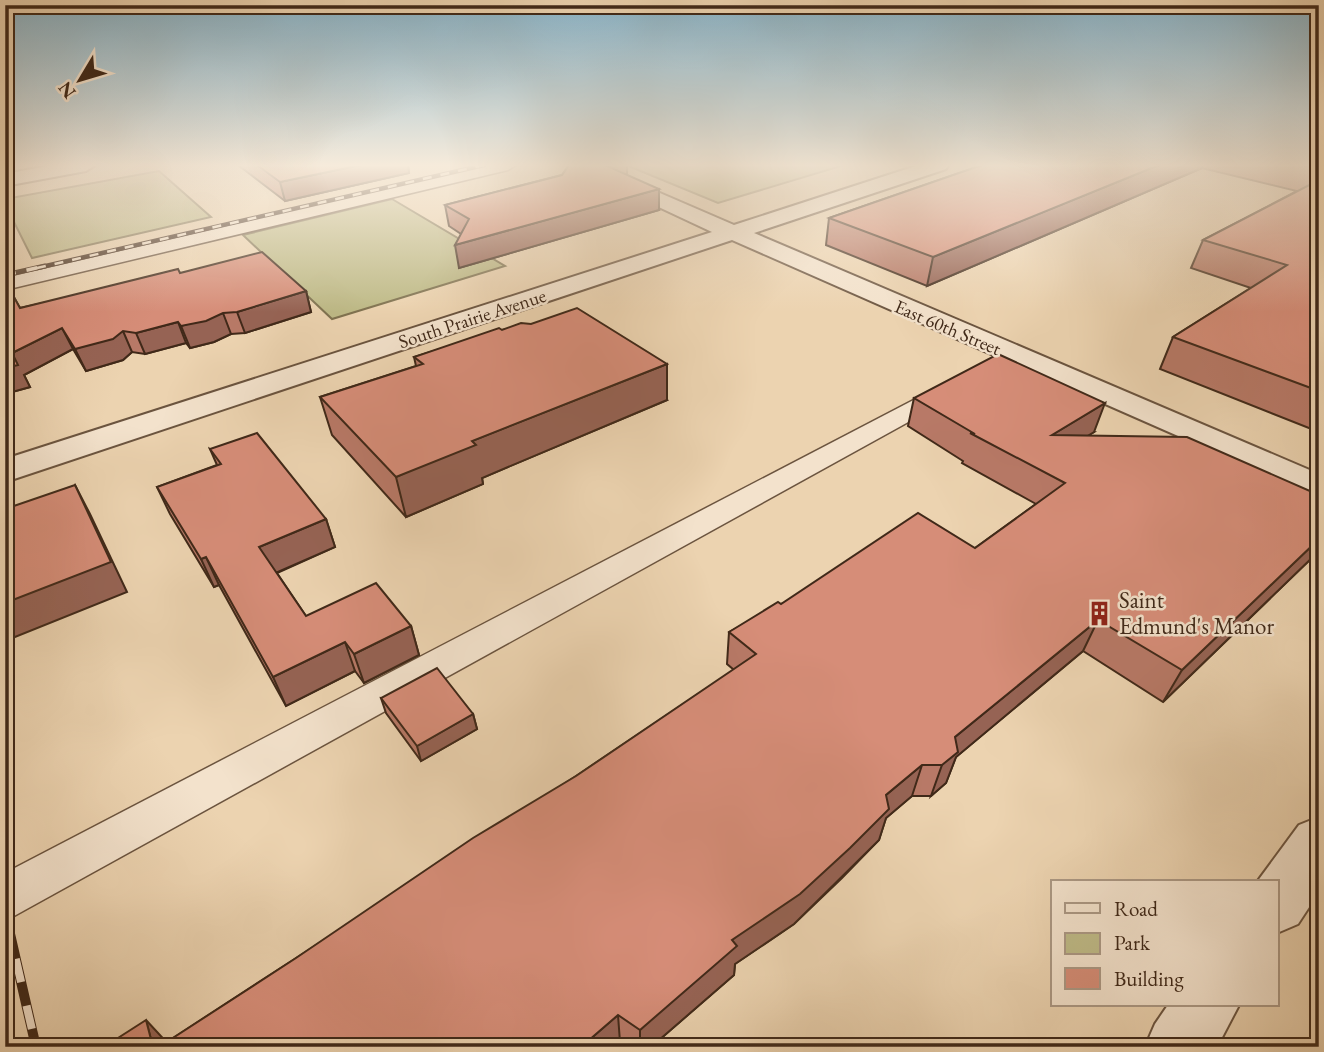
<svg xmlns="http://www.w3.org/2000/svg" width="1324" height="1052" font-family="'EB Garamond',serif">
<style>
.green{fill:#beba87;stroke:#7f7250;stroke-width:2}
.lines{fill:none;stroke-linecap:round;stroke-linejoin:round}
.service-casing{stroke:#6b543f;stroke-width:3}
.minor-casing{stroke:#6b543f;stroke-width:4}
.tertiary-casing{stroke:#6b543f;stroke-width:4}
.service{fill:#f3e2cc;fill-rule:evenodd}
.minor{fill:#f3e2cc;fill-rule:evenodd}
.tertiary{fill:#f3e2cc;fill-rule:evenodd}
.rail-far2-casing{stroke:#402919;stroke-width:4.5}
.rail-far1-casing{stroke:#402919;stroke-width:5}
.rail-casing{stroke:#402919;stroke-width:10}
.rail-far2{stroke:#f3e2cc;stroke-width:2.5;stroke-dasharray:9;stroke-linecap:butt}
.rail-far1{stroke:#f3e2cc;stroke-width:3.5;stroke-dasharray:11;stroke-linecap:butt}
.rail{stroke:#f3e2cc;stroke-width:8;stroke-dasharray:24;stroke-linecap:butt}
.wall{fill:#b87967;stroke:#402919;stroke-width:2}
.shaded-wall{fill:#966354;stroke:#402919;stroke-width:2}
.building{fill:#d68d78;stroke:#402919;stroke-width:2}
.labels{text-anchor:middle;stroke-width:5;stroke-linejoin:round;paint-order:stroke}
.far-street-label{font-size:19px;fill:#402919;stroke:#f3e2cc}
.poi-label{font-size:23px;fill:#402919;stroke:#f3e2cc;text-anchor:start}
</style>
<rect width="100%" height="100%" fill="#ecd3b0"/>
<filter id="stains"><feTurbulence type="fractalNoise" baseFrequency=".00286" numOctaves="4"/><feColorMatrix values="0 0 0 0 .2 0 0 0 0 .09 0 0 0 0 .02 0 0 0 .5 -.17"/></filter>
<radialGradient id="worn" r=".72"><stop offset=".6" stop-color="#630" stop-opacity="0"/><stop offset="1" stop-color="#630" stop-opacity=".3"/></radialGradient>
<!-- green -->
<g class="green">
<path d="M626,165H844L718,203Z"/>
<path d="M159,171L211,217L32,258L5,204V199Z"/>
<path d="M392,199L505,266L332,319L243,235Z"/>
</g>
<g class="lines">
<defs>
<g id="service">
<path d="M487,165H516L508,170L5,290V278Z"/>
<path d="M950,381L959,384L963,389L959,394L5,921V873Z"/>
</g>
<g id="minor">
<path d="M53,165H95L86,171L5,186V174Z"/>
<path d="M569,165H595L734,225L919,165H948L946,169L754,233L1319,474V498L732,240L5,482V459L712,232Z"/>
</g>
<g id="tertiary">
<path d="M1319,817V892L1298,924L1277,933V882H1257L1299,825Z"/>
<path d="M1168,1005H1239L1217,1047H1145L1155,1024Z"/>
</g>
</defs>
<!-- service casing -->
<use href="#service" class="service-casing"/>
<!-- minor casing -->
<use href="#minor" class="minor-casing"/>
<!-- tertiary casing -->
<use href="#tertiary" class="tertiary-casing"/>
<!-- service -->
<use href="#service" class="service"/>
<!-- minor -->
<use href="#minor" class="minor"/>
<!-- tertiary -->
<use href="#tertiary" class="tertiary"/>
<defs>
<path id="rail-far2" d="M37,268L484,165"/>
<path id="rail-far1" d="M5,275L45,266"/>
<path id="rail" d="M5,912L36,1047"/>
</defs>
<!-- rail-far2 casing -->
<use href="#rail-far2" class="rail-far2-casing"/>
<!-- rail-far1 casing -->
<use href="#rail-far1" class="rail-far1-casing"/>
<!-- rail casing -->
<use href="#rail" class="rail-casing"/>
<!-- rail-far2 -->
<use href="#rail-far2" class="rail-far2"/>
<!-- rail-far1 -->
<use href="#rail-far1" class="rail-far1"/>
<!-- rail -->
<use href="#rail" class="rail"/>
</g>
<!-- wall -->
<g class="wall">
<path d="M238,165H408L409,173L285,201Z"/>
<path d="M569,165H627V175L659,210L459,268L461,234L449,226L445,205L562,175Z"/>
<path d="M982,165H1319V432L1160,369L1173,337L1251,288L1191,268L1203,240L1297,191L1202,168L927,286L826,245L829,218Z"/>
<path d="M180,273L306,291L311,312L245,333L231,334L214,342L190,348L186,343L145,354L132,352L123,360L86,371L73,349L24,375L30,387L5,394V281L20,308Z"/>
<path d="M531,324L667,400L482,478L483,484L406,517L332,435L320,397L416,366L414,357L502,330Z"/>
<path d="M914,398L1094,432L1088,435L1319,495V551L1163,702L1083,651L956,757L946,783L931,796H912L886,818L879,840L842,878L794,924L735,964L734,975L651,1047H628L620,1042L104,1047L167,1042L576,776L734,670L727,664L729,632L781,604L975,548L1036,504L962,463L963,461L908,426Z"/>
<path d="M210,449L326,519L335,547L277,573L306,616L411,626L419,655L364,683L355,671L286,706L219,585L214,587L170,514L157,487L217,465Z"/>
<path d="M381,698L473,714L477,729L421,761L386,713Z"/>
</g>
<!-- shaded-wall -->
<g class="shaded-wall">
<path d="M361,165H408L409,173L285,201L280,182Z"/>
<path d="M1159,165H1203L1202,168L927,286L933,257Z"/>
<path d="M659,189V210L459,268L455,245Z"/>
<path d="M306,291L311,312L245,333L237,312Z"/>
<path d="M223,313L231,334L214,342L190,348L181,326Z"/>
<path d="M178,322L186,343L145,354L136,333Z"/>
<path d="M62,328L73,349L24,375L30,387L5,394V368L12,353Z"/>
<path d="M123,331L132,352L123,360L86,371L75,349Z"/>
<path d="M667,364V400L482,478L483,484L406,517L396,477L472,441Z"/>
<path d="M1105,403L1094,432L1042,464L1052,435Z"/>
<path d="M75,485L90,514L127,592L5,641V603Z"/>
<path d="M326,519L335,547L271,575L259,547Z"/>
<path d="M1319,539V551L1163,702L1182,670Z"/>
<path d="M206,557L219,585L214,587L201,559Z"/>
<path d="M1098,620L1083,651L956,757L946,783L931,796L942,765L955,737Z"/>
<path d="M411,626L419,655L364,683L354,654Z"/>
<path d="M345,642L355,671L286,706L273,677Z"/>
<path d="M473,714L477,729L421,761L417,746Z"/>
<path d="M922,765L912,796L886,818L879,840L794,924L735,964L734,975L651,1047H640V1030L732,940L886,795Z"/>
<path d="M618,1015L620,1042L614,1047H581Z"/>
<path d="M146,1020L171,1047H153Z"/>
</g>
<!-- building -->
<g class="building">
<path d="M257,165H361L280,182Z"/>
<path d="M569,165H605L659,189L455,245L469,219L445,205L562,175Z"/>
<path d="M982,165H1159L933,257L829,218Z"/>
<path d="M1303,165H1319V169Z"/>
<path d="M1319,180V391L1173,337L1287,265L1203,240Z"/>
<path d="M262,252L306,291L237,312L223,313L206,321L181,326L178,322L136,333L123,331L113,339L75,349L62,328L12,353L18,365L5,368V281L20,308L178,269L180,273Z"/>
<path d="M577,308L667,364L472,441L476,445L396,477L320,397L423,364L414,357L499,328L502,330L521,323L531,324Z"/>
<path d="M998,354L1105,403L1052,435L1187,437L1319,495V539L1182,670L1098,620L955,737L958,752L942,765H922L886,795L889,809L850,848L800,894L732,940L737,946L640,1030L618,1015L581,1047H159L296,958L473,838L576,776L756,654L729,632L778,602L781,604L918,513L975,548L1065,483L970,433L975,434L914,398Z"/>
<path d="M257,433L326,519L259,547L306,616L376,583L411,626L354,654L345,642L273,677L206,557L201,559L157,487L221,464L210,449Z"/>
<path d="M75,485L111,562L5,603V509Z"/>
<path d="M437,668L473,714L417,746L381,698Z"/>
<path d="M146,1020L153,1047H104Z"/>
</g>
<!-- sky -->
<linearGradient id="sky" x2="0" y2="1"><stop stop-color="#89b6cd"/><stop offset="0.53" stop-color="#f6ebdb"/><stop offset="1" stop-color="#f6ebdb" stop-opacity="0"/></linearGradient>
<rect width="1324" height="312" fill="url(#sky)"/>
<!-- icons -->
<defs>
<symbol id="building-bare" viewBox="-9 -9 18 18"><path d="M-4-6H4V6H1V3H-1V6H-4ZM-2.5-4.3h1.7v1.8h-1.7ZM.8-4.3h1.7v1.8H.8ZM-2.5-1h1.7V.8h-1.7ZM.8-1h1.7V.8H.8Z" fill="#8f2418" stroke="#f3e2cc" stroke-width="2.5" paint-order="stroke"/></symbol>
</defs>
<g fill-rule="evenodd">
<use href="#building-bare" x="1082" y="596" width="35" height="35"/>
</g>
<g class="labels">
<!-- far-street labels -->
<g class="far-street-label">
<text transform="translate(472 318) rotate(-18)" y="7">South Prairie Avenue</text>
<text transform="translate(948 327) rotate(23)" y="7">East 60th Street</text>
</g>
<!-- poi labels -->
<g class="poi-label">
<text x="1119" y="608">Saint<tspan x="1119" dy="26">Edmund's Manor</tspan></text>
</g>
</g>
<!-- margin -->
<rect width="1324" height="1052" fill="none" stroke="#ecd3b0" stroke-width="28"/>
<rect x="7" y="7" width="1310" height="1038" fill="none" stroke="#402919" stroke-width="3.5"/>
<rect x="14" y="14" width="1296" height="1024" fill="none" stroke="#402919" stroke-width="2"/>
<!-- legend -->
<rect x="1051" y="880" width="228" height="126" fill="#f3e2cc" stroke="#ab9884" stroke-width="2"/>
<rect x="1065" y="903" width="35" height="10" fill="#f3e2cc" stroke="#ab9884" stroke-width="2"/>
<text x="1114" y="916" font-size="21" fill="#402919">Road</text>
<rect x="1065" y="933" width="35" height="21" fill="#beba87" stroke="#ab9884" stroke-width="2"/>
<text x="1114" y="950" font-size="21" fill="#402919">Park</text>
<rect x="1065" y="968" width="35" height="21" fill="#d68d78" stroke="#ab9884" stroke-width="2"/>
<text x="1114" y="986" font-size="21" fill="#402919">Building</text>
<!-- north arrow -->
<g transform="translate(80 80) rotate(232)" stroke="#f3e2cc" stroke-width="5" paint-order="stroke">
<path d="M0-5L12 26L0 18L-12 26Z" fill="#402919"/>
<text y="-10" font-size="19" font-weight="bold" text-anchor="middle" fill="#402919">N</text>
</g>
<rect width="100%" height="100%" filter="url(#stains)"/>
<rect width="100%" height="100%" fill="url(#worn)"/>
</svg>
